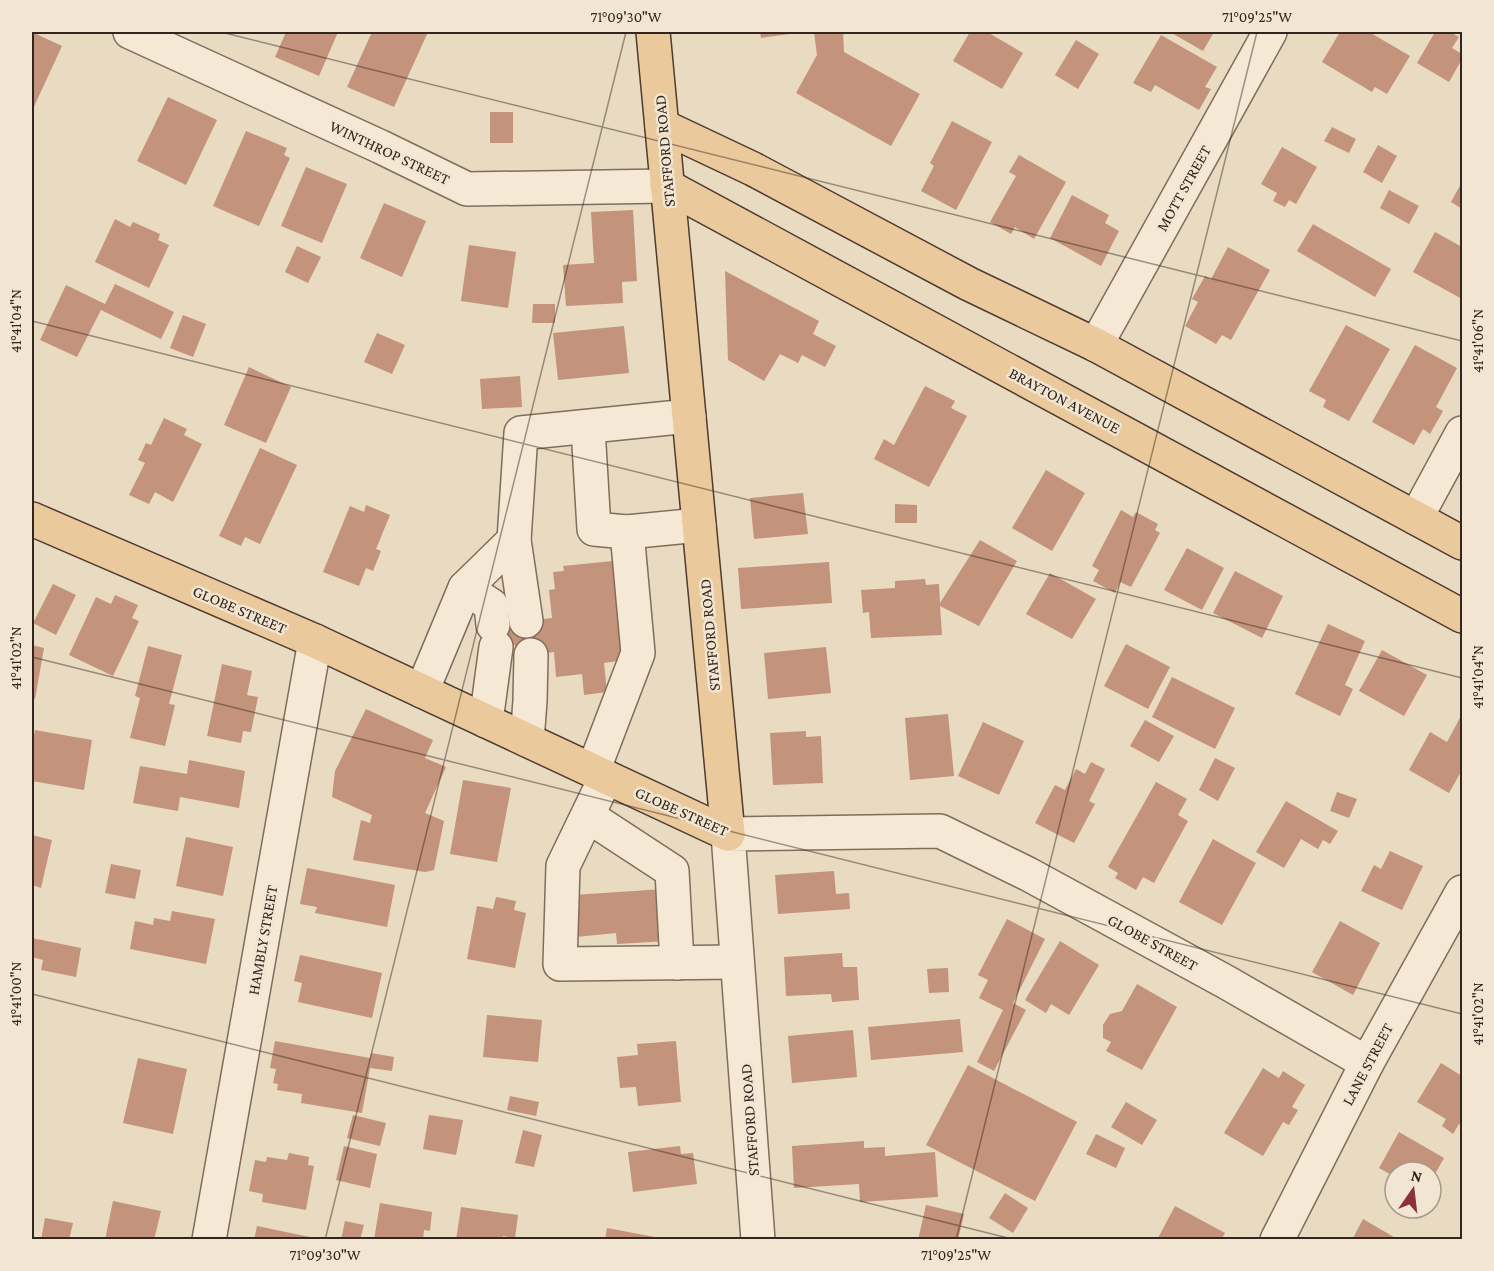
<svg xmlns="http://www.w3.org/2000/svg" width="1494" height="1271" font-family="'Crimson Pro',serif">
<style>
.building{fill:#c4937b}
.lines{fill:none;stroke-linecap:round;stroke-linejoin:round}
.minor-casing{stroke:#826c5b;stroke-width:36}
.major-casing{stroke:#503b2f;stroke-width:36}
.minor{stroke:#f5e8d5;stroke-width:33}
.major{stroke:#eaca9d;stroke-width:33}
.ticks{fill:none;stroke:#33261e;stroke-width:1.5;stroke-opacity:0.45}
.labels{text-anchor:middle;stroke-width:5;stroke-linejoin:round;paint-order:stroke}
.street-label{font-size:16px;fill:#33261e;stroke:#f2e5d1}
.neatline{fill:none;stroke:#33261e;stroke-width:2}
.ticks-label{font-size:15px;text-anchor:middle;fill:#33261e}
</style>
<rect width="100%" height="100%" fill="#e9dac2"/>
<!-- building -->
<g class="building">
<path d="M32,32L62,46L32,111Z"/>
<path d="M286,32H338L319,76L275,57Z"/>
<path d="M372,32H428L394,107L347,87Z"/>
<path d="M760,32H797V33L761,38Z"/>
<path d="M814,32H843L844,52L920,94L891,146L796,93L817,55Z"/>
<path d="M970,32H987L1023,53L1002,89L953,61Z"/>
<path d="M1170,32H1214L1203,51Z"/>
<path d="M1340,32H1369L1410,56L1387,94L1375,87L1372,92L1322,62Z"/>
<path d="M1435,32H1450L1459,37L1452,48L1462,54V59L1449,82L1417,63Z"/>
<path d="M1161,35L1217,67L1205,87L1211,89L1199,110L1155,85L1151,92L1133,83Z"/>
<path d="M1076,40L1099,54L1078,89L1055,75Z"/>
<path d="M168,97L217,120L186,185L137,161Z"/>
<rect x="490" y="112" width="23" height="31"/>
<path d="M952,121L992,142L956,210L921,191L934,166L930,163Z"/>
<path d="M1332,127L1356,139L1349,153L1324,141Z"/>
<path d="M246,131L287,148L284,155L290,158L259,226L213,206Z"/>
<path d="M1378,145L1397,156L1382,183L1363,172Z"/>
<path d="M1282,147L1317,167L1296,204L1289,200L1285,207L1273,201L1277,193L1261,184Z"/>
<path d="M1019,155L1066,182L1034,239L1015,227L1011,234L990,222L1016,176L1009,172Z"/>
<path d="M306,167L347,184L322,243L281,226Z"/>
<path d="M1462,182V209L1451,202Z"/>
<path d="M1389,190L1419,206L1409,224L1380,208Z"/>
<path d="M1072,195L1109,215L1105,223L1119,231L1101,266L1050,238Z"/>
<path d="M384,203L426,221L402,277L360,258Z"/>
<path d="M633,210L637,281L622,282L623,303L566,306L563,265L594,263L591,212Z"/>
<path d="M115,219L130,227L133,222L160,234L158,240L169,245L149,288L95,262Z"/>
<path d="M1313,224L1391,269L1375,297L1297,251Z"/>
<path d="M1435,232L1462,247V299L1413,272Z"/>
<path d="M469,245L516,252L508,308L461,301Z"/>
<path d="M297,246L321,257L308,283L285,272Z"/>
<path d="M1228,247L1270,270L1231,340L1222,335L1216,344L1185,326L1198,302L1192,299L1205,276L1211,279Z"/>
<path d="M725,271L819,321L813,334L836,346L825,367L802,355L798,363L780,354L764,381L728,360Z"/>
<path d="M115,284L174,312L161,339L101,310L77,357L40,340L66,285L105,304Z"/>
<path d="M533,304H555V323H532Z"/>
<path d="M183,315L206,324L193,357L170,348Z"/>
<path d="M1346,325L1390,349L1349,421L1323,407L1326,400L1309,391Z"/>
<path d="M624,326L629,373L558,380L553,333Z"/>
<path d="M377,333L405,345L392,374L364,362Z"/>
<path d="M1415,345L1457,368L1436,407L1443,411L1430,434L1423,429L1414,445L1372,422Z"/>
<path d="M249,367L291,387L266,443L224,425Z"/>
<path d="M520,376L522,407L482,409L480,379Z"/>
<path d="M925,386L955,401L951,408L967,416L929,487L874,459L884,439L894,445Z"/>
<path d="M164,418L187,429L184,435L202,444L173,502L155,492L149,504L129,495L145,463L138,460L146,443L151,445Z"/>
<path d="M260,448L297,465L260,544L245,537L241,546L219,536Z"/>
<path d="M1046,470L1085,493L1052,551L1012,528Z"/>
<path d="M803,493L808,534L754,539L750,498Z"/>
<path d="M895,504L917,505V523H895Z"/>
<path d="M366,505L390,515L376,549L381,551L373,571L366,568L359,586L323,572L350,506L364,512Z"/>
<path d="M1121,510L1133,517L1136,512L1158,524L1155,530L1160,533L1131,587L1120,582L1115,593L1093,581L1099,570L1092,566Z"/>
<path d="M980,540L1017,561L979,626L940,606L942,635L871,638L869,612L863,613L861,590L895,588V581L925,579L926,585L939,584L940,603Z"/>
<path d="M1187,548L1224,568L1202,610L1164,590Z"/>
<path d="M613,561L624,660L604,663L607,692L584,695L582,674L556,677L554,652L517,656L515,645L488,648L493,625L552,618L549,590L555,589L553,572L564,571L563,566Z"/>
<path d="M829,562L832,603L741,609L738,568Z"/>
<path d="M1235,571L1283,596L1262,638L1213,613Z"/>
<path d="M1050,573L1096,599L1072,639L1026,614Z"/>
<path d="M53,584L76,595L56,635L33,623Z"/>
<path d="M115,595L138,605L132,618L139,621L113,676L69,655L96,597L111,604Z"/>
<path d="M1328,624L1365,641L1345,685L1353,689L1340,716L1295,694Z"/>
<path d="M1126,644L1170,667L1148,709L1104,686Z"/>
<path d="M32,645L44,648L35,699L32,698Z"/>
<path d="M148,646L182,655L169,704L175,705L165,746L130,738L140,698L135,696Z"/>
<path d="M826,647L831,693L768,699L764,653Z"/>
<path d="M1382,650L1427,675L1404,716L1359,691Z"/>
<path d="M222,664L252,671L247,695L258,697L251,732L243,731L241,743L207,736Z"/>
<path d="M1172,677L1235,708L1215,749L1152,717Z"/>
<path d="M366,709L433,740L425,758L446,767L425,813L444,821L434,870L425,872L353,860L361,820L370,823L372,815L332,797L335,771Z"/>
<path d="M948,714L954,776L910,780L905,718Z"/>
<path d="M1462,714V770L1449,793L1409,770L1430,732L1447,742Z"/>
<path d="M1145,720L1174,736L1159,762L1130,746Z"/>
<path d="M983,722L1024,741L999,795L958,776Z"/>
<path d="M35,730L92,740L84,790L32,781V745Z"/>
<path d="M806,731V737L821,736L823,783L773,785L770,733Z"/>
<path d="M1215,758L1235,768L1218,801L1199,790Z"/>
<path d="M189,760L245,771L239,808L180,797L178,811L133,803L140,766L187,774Z"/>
<path d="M1091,762L1105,769L1089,801L1095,804L1074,843L1035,823L1055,785L1065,790L1076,769L1085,774Z"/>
<path d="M463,780L511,788L497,862L450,854Z"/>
<path d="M1156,782L1187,799L1178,815L1188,821L1154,883L1143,877L1136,890L1115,878L1118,873L1108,867Z"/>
<path d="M1337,792L1357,799L1349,818L1330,811Z"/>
<path d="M1286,801L1338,831L1330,844L1323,840L1318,849L1301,839L1284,868L1256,852Z"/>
<path d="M32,835L52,840L41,888L32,885Z"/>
<path d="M186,837L233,847L223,896L176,886Z"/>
<path d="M1213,839L1256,863L1222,925L1179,902Z"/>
<path d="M1390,851L1423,866L1402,910L1361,891L1374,865L1381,869Z"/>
<path d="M111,864L141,870L135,899L105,893Z"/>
<path d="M307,868L395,885L387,927L315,913L317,907L300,904Z"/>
<path d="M834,871L836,894L849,893L850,909L778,914L775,875Z"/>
<path d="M664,889L667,941L617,944L616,933L576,937L573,895Z"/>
<path d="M496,897L516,901L514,910L526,913L515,968L467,959L477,906L493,909Z"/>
<path d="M172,911L215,919L206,964L130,949L135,921L153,925L154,918L170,921Z"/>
<path d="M1007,919L1045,939L1013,1003L1026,1010L994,1071L977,1062L1003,1010L979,998L988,980L978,975Z"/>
<path d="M1340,921L1380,943L1353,995L1312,972Z"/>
<path d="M32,938L81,948L76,977L41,970L43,960L32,957Z"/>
<path d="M1060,941L1099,965L1069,1015L1051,1004L1046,1013L1025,1000Z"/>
<path d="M842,953L843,967H857L859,1000L832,1002L831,994L786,996L784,957Z"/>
<path d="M300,955L382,973L372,1018L298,1002L302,983L294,981Z"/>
<path d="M948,968L949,992L929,993L927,969Z"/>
<path d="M1137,984L1177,1007L1142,1070L1106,1051L1111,1042L1103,1038V1025L1110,1014L1122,1011Z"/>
<path d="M487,1015L542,1020L538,1062L483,1057Z"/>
<path d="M960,1019L963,1052L871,1060L868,1027Z"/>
<path d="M853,1030L857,1077L792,1083L788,1036Z"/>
<path d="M275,1041L370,1058L371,1053L394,1057L392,1071L370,1068L362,1113L301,1103L302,1094L277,1090L278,1084L273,1083L276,1069L270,1068Z"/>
<path d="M676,1041L681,1102L638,1106L636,1087L620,1088L617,1057L638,1055L637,1044Z"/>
<path d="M138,1058L187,1069L173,1134L123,1123Z"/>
<path d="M1441,1063L1462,1076V1126L1459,1124L1453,1134L1442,1126L1446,1119L1417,1102Z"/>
<path d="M968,1065L1077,1122L1035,1201L926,1145Z"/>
<path d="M1263,1068L1279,1078L1283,1071L1305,1085L1292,1107L1298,1110L1289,1125L1283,1122L1263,1156L1224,1133Z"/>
<path d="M510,1096L539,1102L536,1116L507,1110Z"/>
<path d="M1126,1102L1157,1120L1142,1145L1111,1127Z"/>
<path d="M353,1115L386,1123L380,1146L347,1138Z"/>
<path d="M429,1115L463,1120L456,1155L423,1149Z"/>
<path d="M523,1130L542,1135L534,1167L515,1163Z"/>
<path d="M1399,1132L1444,1158L1431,1181V1172H1395V1177L1379,1168Z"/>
<path d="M1096,1134L1125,1148L1116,1168L1086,1154Z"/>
<path d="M864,1141V1148L885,1147V1156L935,1152L938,1197L860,1202L859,1184L794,1188L792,1146Z"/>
<path d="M344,1146L377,1154L370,1188L336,1180Z"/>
<path d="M680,1146L681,1154L693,1153L697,1184L633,1192L628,1152Z"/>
<path d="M289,1153L309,1157L308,1165L314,1166L306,1210L262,1202L263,1194L249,1191L255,1160L266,1162L267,1157L287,1160Z"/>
<path d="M1005,1193L1028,1208L1013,1233L989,1218Z"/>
<path d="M113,1201L161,1211L154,1240H105Z"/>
<path d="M380,1203L432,1212L430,1231L424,1230L423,1240H374Z"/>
<path d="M926,1205L964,1214L958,1240H918Z"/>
<path d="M1175,1206L1225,1233L1221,1240H1157Z"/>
<path d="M461,1207L518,1215L515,1238L503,1236L502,1240H456Z"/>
<path d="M45,1218L73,1223L69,1240H41Z"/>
<path d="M1363,1219L1399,1240H1352Z"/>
<path d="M345,1221L364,1225L360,1240H341Z"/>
<path d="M257,1226L310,1237L309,1240H254Z"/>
<path d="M607,1228L660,1238V1240H605Z"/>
</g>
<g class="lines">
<defs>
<g id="minor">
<path d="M130,32L381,147L467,189L667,186"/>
<path d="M1096,345L1270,32"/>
<path d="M588,428L594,529L627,532L699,525"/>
<path d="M1416,518L1462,433"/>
<path d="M514,540L526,621"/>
<path d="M465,588L491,605L493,625"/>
<path d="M422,691L465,588L514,540L521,433L689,416"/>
<path d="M486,721L496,647"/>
<path d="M527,740L530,701L531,655"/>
<path d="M593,771L638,653L627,532"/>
<path d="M606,777L563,866L560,964L737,962"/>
<path d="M588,816L672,871L677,963"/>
<path d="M209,1240L315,641"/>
<path d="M758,1240L728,834L940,831L1028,874L1226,982L1367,1063"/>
<path d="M1277,1240L1367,1063L1462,892"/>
</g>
<g id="major">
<path d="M653,32L728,834"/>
<path d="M662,126L753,169L969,284L1096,345L1462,543"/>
<path d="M667,186L1462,616"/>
<path d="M32,519L315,641L728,834"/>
</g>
</defs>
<!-- minor casing -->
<use href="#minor" class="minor-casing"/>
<!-- major casing -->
<use href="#major" class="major-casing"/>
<!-- minor -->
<use href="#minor" class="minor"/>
<!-- major -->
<use href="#major" class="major"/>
</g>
<!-- ticks -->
<path class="ticks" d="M221,32L1462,341M32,321L1462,678M32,657L1462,1014M32,994L1016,1240M325,1240L626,32M956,1240L1257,32"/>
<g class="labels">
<!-- street labels -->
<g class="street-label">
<text transform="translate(664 151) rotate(-95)" y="6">STAFFORD ROAD</text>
<text transform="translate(390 152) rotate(25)" y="6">WINTHROP STREET</text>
<text transform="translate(1183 188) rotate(-61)" y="6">MOTT STREET</text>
<text transform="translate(1065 400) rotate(28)" y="6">BRAYTON AVENUE</text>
<text transform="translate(240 609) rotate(23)" y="6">GLOBE STREET</text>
<text transform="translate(709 635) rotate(-95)" y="6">STAFFORD ROAD</text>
<text transform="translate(682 811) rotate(24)" y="6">GLOBE STREET</text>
<text transform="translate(262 940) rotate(-80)" y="6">HAMBLY STREET</text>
<text transform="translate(1153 942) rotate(29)" y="6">GLOBE STREET</text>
<text transform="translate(1367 1064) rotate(-62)" y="6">LANE STREET</text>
<text transform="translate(749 1120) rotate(-94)" y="6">STAFFORD ROAD</text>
</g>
</g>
<!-- border -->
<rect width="1494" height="1271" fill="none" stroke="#f2e5d1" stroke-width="66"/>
<!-- north arrow -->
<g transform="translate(1413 1190) rotate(14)"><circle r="28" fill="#f2e5d1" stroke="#a69989" stroke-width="1.5"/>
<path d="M0-4.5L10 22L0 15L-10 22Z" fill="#8b313a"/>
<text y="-9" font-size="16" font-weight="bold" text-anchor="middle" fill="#33261e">N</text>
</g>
<rect x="33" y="33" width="1428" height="1205" class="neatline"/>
<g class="ticks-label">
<text x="626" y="22">71°09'30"W</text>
<text x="1257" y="22">71°09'25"W</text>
<text transform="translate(16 321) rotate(-90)" y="5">41°41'04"N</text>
<text transform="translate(1478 341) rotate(-90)" y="5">41°41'06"N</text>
<text transform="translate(16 658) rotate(-90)" y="5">41°41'02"N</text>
<text transform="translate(1478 677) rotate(-90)" y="5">41°41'04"N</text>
<text transform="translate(16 994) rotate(-90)" y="5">41°41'00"N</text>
<text transform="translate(1478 1014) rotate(-90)" y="5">41°41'02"N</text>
<text x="325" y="1260">71°09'30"W</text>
<text x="956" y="1260">71°09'25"W</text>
</g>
</svg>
